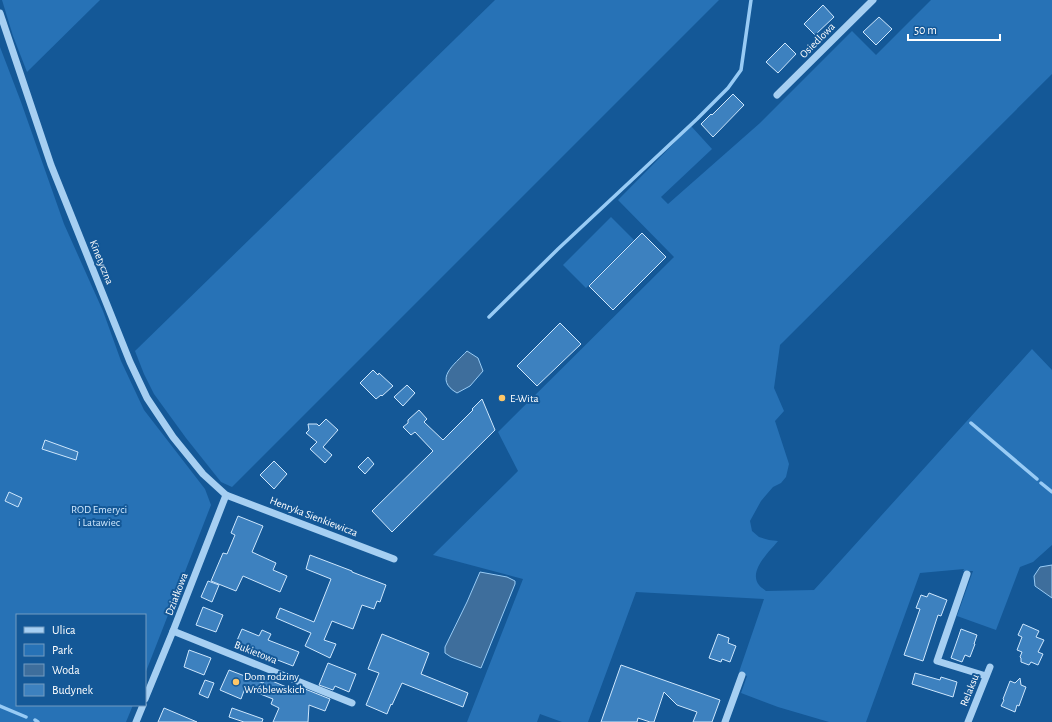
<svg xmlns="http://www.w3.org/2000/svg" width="1052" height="722" font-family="'Alegreya Sans',sans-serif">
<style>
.green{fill:#2772b6}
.water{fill:#3e6e9c;stroke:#98cbf5}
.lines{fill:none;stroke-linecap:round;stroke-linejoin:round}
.stream{stroke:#98cbf5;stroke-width:3.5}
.building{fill:#3d81bf;stroke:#cee7fd}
.minor{stroke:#a6cff2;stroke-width:7}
.poi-dot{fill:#ffc767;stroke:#145897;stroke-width:1.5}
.labels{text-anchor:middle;stroke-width:4;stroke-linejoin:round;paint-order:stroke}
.street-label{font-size:11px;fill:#fff;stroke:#145897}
.poi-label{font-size:11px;fill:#fff;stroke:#145897;text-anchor:start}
.park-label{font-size:11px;fill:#cee7fd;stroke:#145897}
</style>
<rect width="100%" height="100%" fill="#145897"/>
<!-- green -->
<g class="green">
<path d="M2,0H100L27,72L13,36Z"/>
<path d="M495,0H719L232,487L221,482L186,438L154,394L144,374L135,351Z"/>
<path d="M931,0H1052V74L780,345L774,388L784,411L775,421L789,464L786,477L781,483L773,487L761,501L750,521L752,531L759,537L769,540L778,541C769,552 748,571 759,585C760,587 764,589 766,591L814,590L1032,349L1052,370V545L1033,562L1020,567L996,630L957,616L973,571H963L964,569L920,573L866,722H829L778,707L741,693L747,676L739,672L764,599L636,592L588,722H562L540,714L537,722H467L523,579L433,555L518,471L498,432L674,257L618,200L691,126L712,149L661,197L668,204L760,123L852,31L876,55Z"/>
<path d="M0,47L21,102L64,224L103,311L121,361L144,410L205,489L211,505L145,674V615H17V705H133L126,722H0Z"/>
<path d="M611,217L634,240L586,288L563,265Z"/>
</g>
<!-- water -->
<g class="water">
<path d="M467,351L478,358L483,371L470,386L457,393C433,379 454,365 467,351Z"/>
<path d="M1052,565V598L1035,586L1034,576L1040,567Z"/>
<path d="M480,572L507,577L515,581V584L481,668L451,657L445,653V647L467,602Z"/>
</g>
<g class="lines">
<!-- stream -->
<g class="stream">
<path d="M489,317L558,249L697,119L728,88L741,70L751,0"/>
<path d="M971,423L1037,479"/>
<path d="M1041,483L1052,492"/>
<path d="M0,706L26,717"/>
<path d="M35,720L38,722"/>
</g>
</g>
<!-- building -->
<g class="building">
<path d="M823,5L834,17L815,35L804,24Z"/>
<path d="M879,17L892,29L876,45L863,32Z"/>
<path d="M785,43L796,54L778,73L766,62Z"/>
<path d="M733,94L744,105L713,137L701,124L711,114L712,115Z"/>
<path d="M642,233L666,257L613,310L589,286Z"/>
<path d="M560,323L581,344L537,386L517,366Z"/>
<path d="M373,370L378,375L379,373L393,386L382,396L381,395L376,399L360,383Z"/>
<path d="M407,385L415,393L403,406L394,397Z"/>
<path d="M482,399L495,430L392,532L372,511L433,451L415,432L411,435L403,427L408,423V420L419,410L427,419L424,422L443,440L473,410L472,409Z"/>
<path d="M326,419L338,430L323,447L332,455L325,463L310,449L317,442L306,433L309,430L308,424H317L319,426Z"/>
<path d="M45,440L78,452L76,460L42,449Z"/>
<path d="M368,457L374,464L365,474L358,467Z"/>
<path d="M274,461L287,474L274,489L260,475Z"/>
<path d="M9,492L22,498L18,507L5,501Z"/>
<path d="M238,516L263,526L252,552L276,563L273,570L287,576L280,592L243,576L236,591L211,581L223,553L227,554L235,535L231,533Z"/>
<path d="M310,555L352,571V572L386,585L380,602L377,601L374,609L362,605L353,629L332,621L324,640L336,644L330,658L305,646L311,633L276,618L280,608L314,622L331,579L306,569Z"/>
<path d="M208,581L219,585L212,602L201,597Z"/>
<path d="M929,593L947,600L941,616L938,615L923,661L904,655L920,609L916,608L921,595L927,597Z"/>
<path d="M203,607L223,615L216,632L196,625Z"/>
<path d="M1023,624L1039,631L1036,637L1044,640L1038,652L1043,654L1038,665L1031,662L1029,665L1021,662V658L1020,657L1022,652L1017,650L1022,637L1018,635Z"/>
<path d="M242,629L259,636L262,630L271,634L268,640L299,652L293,666L262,654L261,657L235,645Z"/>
<path d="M961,629L977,635L974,644H975L970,657L965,655L962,662L951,658L958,638Z"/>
<path d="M382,634L429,653L421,674L468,693L463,707L402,683L392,705L391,704L387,714L366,705L379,673L368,669Z"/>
<path d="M718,634L729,638L728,643L736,646L730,662L722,659L721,662L709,658Z"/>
<path d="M189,650L211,658L204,675L184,667Z"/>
<path d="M328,663L356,674L349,692L335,686L333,690L319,685Z"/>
<path d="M621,665L720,700L712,722H693L697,712L677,705L664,692L654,722H650L638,718L637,722H601Z"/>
<path d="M229,670L263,683L265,678L303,694L305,689L330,699L325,711L309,705L308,722H273L279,708L271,704L273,699L245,688L241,699L220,690Z"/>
<path d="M915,673L940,680L941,677L957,682L953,697L912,684Z"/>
<path d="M1020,678L1021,685L1026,687L1019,706L1017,705L1015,712L1001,706L1004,700L1003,699L1010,681L1015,683Z"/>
<path d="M205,680L214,683L208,698L199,694Z"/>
<path d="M164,708L197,722H158Z"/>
<path d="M232,708L263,719L262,722H244L229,717Z"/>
</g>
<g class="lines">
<!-- minor -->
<g class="minor">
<path d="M0,13L51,165L130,362L147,398L173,437L203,474L226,495L394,559"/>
<path d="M777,95L873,0"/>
<path d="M967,574L937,661L986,676"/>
<path d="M173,631L352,703"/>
<path d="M145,699L173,631L226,495"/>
<path d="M136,722L143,705"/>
<path d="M725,722L742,675"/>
<path d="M968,722L990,667"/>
</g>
</g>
<!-- markers -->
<g class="poi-dot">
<circle cx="502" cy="398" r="4"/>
<circle cx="236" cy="682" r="4"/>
</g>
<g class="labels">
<!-- street labels -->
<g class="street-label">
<text transform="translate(817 40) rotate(-45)" y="4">Osiedlowa</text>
<text transform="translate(102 262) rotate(68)" y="4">Kinetyczna</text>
<text transform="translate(314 516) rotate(21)" y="4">Henryka Sienkiewicza</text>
<text transform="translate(176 594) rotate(-69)" y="4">Działkowa</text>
<text transform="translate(256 652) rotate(22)" y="4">Bukietowa</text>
<text transform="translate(969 690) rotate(-68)" y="4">Relaksu</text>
</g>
<!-- poi labels -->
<g class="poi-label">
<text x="510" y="402">E-Wita</text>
<text x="244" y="680">Dom rodziny<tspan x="244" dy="13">Wróblewskich</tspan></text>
</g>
<!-- park labels -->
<g class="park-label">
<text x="99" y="513">ROD Emeryci<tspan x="99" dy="13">i Latawiec</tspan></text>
</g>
</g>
<!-- legend -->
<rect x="16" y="614" width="130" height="92" fill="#145897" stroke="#729bc1"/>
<rect x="24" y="627" width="20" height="6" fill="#a6cff2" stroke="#729bc1"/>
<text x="52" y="634" font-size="12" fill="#ffffff">Ulica</text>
<rect x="24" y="644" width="20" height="12" fill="#2772b6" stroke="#729bc1"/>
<text x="52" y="654" font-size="12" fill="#ffffff">Park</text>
<rect x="24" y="664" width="20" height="12" fill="#3e6e9c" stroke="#729bc1"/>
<text x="52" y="674" font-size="12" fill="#ffffff">Woda</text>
<rect x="24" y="684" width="20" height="12" fill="#3d81bf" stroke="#729bc1"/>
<text x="52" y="694" font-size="12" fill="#ffffff">Budynek</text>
<!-- scale -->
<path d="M908 34v6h92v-6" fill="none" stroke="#ffffff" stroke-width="2"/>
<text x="914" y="34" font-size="12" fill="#ffffff" stroke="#145897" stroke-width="3" paint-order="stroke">50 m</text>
</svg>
